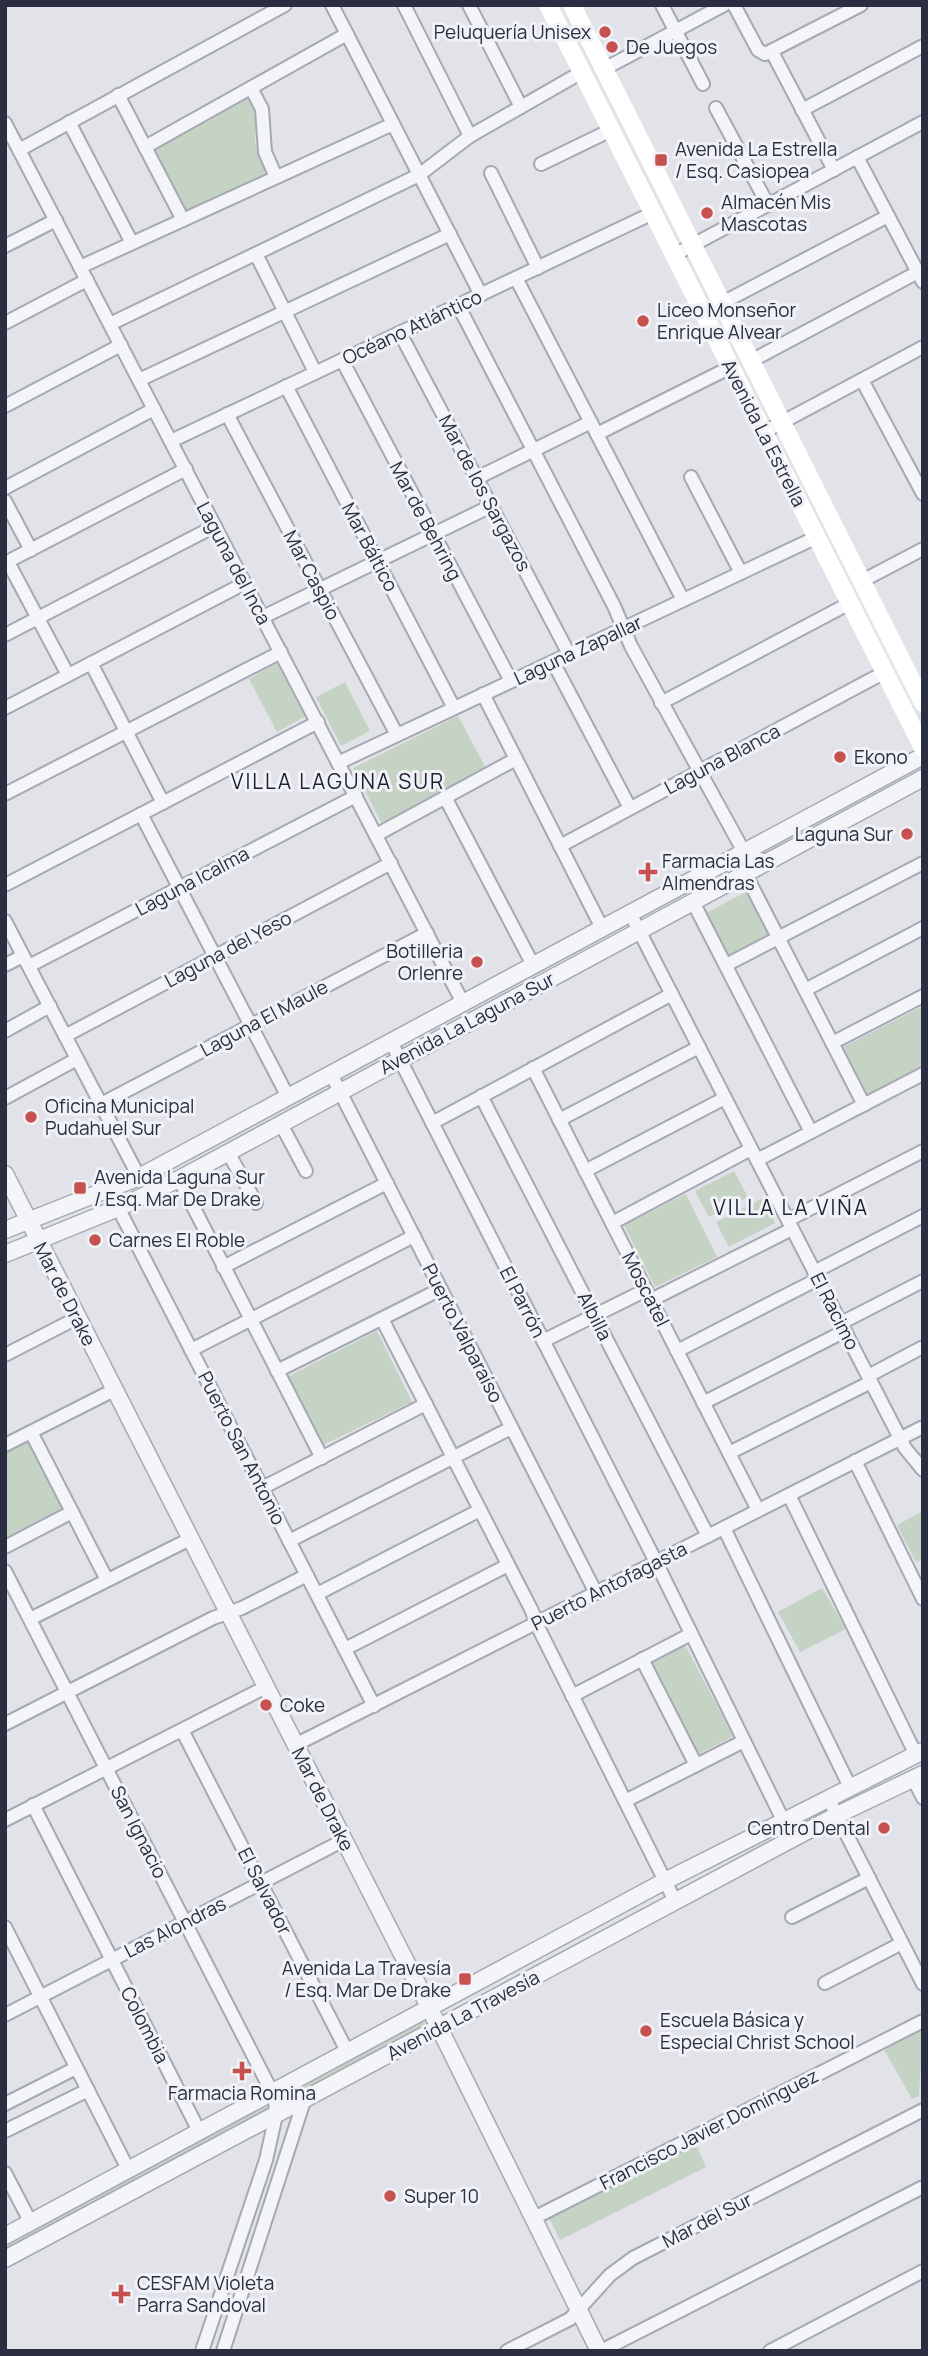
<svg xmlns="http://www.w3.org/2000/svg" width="928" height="2356" font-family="Manrope,sans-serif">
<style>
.green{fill:#c4d3c3}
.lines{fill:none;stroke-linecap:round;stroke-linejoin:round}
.minor-casing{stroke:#a6a9b3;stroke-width:16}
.tertiary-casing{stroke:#a6a9b3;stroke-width:19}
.minor{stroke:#f4f5f8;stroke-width:12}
.tertiary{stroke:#f4f5f8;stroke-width:16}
.secondary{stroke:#fff;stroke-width:18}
.poi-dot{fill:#c7514e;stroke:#f1f2f7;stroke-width:2.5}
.labels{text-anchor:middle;stroke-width:6;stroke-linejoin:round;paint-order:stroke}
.poi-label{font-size:19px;fill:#2a2e40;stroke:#f1f2f7;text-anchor:start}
.street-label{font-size:19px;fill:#2a2e40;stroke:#f1f2f7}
.neighbourhood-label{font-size:21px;letter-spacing:2px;fill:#1d2031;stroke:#f1f2f7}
</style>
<rect width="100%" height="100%" fill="#e1e3e9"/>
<!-- green -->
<g class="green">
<path d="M249,94L257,111L255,142L267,174L185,211L152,147Z"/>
<path d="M277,663L306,716L277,732L249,679Z"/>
<path d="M345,682L370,731L341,746L316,697Z"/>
<path d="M458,716L487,770L382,824L353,768Z"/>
<path d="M750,890L775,936L728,960L702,915Z"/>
<path d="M923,1006V1069L869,1097L843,1047Z"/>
<path d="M734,1171L748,1197L709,1217L695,1191Z"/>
<path d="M686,1194L717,1257L655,1287L624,1225Z"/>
<path d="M763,1198L775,1223L729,1247L716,1222Z"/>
<path d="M377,1331L412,1402L323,1445L287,1377Z"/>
<path d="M27,1441L63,1510L5,1540V1452Z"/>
<path d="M923,1511V1559L916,1562L897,1525Z"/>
<path d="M822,1588L846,1629L800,1652L778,1612Z"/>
<path d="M684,1643L733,1736L695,1756L648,1663Z"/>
<path d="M424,2021L427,2029L284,2103L281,2096Z"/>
<path d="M918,2028L923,2032L919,2096L912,2099L883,2048Z"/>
<path d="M264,2104L270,2112L5,2253V2243Z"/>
<path d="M695,2143L706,2167L560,2240L548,2216Z"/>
</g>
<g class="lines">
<defs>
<g id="minor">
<path d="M332,5L481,295"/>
<path d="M404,5L470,136"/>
<path d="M469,5L521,107"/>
<path d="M662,5L703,84"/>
<path d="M734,5L758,50L765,54L861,5"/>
<path d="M772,52L834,170"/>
<path d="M604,69L724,5"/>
<path d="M251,88L262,109L265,152L276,177"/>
<path d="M118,95L183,220"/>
<path d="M716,108L768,205"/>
<path d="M802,110L923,46"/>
<path d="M69,122L132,243"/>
<path d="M5,123L463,1003"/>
<path d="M145,147L347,34"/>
<path d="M19,150L285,5"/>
<path d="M857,157L923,282"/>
<path d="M541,164L611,130"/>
<path d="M491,173L538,268"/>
<path d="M5,246L56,220"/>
<path d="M256,254L315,372"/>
<path d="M674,255L923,122"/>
<path d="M80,267L393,124"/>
<path d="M516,278L683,600"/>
<path d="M722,303L888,216"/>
<path d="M458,305L614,606L631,646L744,852L767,862"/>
<path d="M5,323L87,280"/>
<path d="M110,324L419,175L470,136L582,72"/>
<path d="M400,333L569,654"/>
<path d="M342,360L511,681"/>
<path d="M751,361L918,272"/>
<path d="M139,380L450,234"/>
<path d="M862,380L923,494"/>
<path d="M286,386L454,708"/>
<path d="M5,406L121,345"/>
<path d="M227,414L397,735"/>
<path d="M764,432L923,347"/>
<path d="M597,434L731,367"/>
<path d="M171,441L653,213"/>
<path d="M691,477L741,573"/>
<path d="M477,478L591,422"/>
<path d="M5,488L154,409"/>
<path d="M5,501L31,550"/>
<path d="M8,562L68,675"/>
<path d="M5,563L186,469"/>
<path d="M862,581L923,549"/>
<path d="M263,617L491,506"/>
<path d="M5,635L215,526"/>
<path d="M553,662L630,808"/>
<path d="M91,663L163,803"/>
<path d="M483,694L602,928"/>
<path d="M661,703L850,603"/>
<path d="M5,708L245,583"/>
<path d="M338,763L817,537"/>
<path d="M5,794L281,652"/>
<path d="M445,797L533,965"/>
<path d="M141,814L288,1097"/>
<path d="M376,835L516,759"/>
<path d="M560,846L885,672"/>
<path d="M745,873L864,1105"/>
<path d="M5,885L318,722"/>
<path d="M693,902L811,1132"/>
<path d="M630,913L905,1448L923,1470"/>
<path d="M5,921L139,1177"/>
<path d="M5,965L23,956"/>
<path d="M726,965L923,863"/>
<path d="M29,966L356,796"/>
<path d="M805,990L923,928"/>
<path d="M5,1031L50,1006"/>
<path d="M65,1036L391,863"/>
<path d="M391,1042L656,1562L783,1820"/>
<path d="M832,1043L923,996"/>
<path d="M533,1068L758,1510"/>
<path d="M331,1074L596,1593"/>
<path d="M481,1096L708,1536"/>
<path d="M5,1098L77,1059"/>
<path d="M101,1104L427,933"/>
<path d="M559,1120L699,1047"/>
<path d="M432,1123L672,994"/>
<path d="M281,1124L306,1171"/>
<path d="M228,1152L256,1203"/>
<path d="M757,1160L923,1074"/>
<path d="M585,1171L725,1098"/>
<path d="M179,1179L322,1458"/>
<path d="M109,1190L374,1706"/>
<path d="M788,1220L923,1151"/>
<path d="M612,1223L751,1149"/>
<path d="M223,1267L387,1183"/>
<path d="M814,1272L923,1216"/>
<path d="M651,1300L792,1229"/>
<path d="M382,1319L532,1611L536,1623L675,1901"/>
<path d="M841,1323L923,1281"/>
<path d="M543,1341L646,1290"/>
<path d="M191,1350L414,1236"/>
<path d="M677,1351L818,1279"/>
<path d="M5,1355L77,1318"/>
<path d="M277,1371L441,1289"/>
<path d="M868,1376L923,1347"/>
<path d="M703,1403L845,1331"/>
<path d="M31,1432L107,1580"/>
<path d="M5,1445L114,1390"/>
<path d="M729,1453L871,1382"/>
<path d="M855,1461L923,1599"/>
<path d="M262,1488L426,1404"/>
<path d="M789,1495L916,1755"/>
<path d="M724,1528L850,1787"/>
<path d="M289,1541L511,1428"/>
<path d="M5,1547L72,1512"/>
<path d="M5,1571L275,2098L276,2115L266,2160L202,2351"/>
<path d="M317,1594L480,1510"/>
<path d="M30,1619L190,1539"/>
<path d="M345,1649L508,1565"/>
<path d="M642,1659L696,1765"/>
<path d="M572,1696L691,1634"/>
<path d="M5,1724L213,1618L242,1608L307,1575"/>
<path d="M182,1730L348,2053"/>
<path d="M295,1745L923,1427"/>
<path d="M913,1778L923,1798"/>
<path d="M828,1798L923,1984"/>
<path d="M625,1801L744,1741"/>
<path d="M33,1805L200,2133"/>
<path d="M5,1820L266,1687"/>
<path d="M792,1917L869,1878"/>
<path d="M5,1927L129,2171"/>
<path d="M825,1983L902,1943"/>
<path d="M5,2015L344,1840"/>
<path d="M5,2104L76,2068"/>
<path d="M5,2131L88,2090"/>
<path d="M5,2173L31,2223"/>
<path d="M534,2218L923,2021"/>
<path d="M223,2351L304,2101"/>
<path d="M507,2351L570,2319L610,2275L633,2258L923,2110"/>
<path d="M601,2351L923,2187"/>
<path d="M770,2351L923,2271"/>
</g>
<g id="tertiary">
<path d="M5,1174L425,1999L599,2351"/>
<path d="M5,1230L139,1177L923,756"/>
<path d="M5,1254L118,1208L179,1179L923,778"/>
<path d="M5,2236L665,1881L923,1751"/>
<path d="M5,2259L837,1815L923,1774"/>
</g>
</defs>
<!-- minor casing -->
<use href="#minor" class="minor-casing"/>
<!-- tertiary casing -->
<use href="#tertiary" class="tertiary-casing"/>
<!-- minor -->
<use href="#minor" class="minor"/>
<!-- tertiary -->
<use href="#tertiary" class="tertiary"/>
<!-- secondary -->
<g class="secondary">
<path d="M548,5L923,748"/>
<path d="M572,5L923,703"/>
</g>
</g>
<!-- markers -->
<g class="poi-dot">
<circle cx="605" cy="32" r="7"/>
<circle cx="612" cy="47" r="7"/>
<rect x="654" y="153" width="14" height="14" rx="3.5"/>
<circle cx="707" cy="213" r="7"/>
<circle cx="643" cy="321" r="7"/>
<circle cx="840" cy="757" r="7"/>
<circle cx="907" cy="834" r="7"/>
<path d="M644.5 861.5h7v7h7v7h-7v7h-7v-7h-7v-7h7z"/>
<circle cx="477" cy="962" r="7"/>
<circle cx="31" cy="1117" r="7"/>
<rect x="73" y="1181" width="14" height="14" rx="3.5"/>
<circle cx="95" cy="1240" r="7"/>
<circle cx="266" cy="1705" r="7"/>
<circle cx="884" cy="1828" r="7"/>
<rect x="458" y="1972" width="14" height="14" rx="3.5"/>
<circle cx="646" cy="2031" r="7"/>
<path d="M238.5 2060.5h7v7h7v7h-7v7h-7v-7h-7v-7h7z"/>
<circle cx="390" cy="2196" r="7"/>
<path d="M117.5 2283.5h7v7h7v7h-7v7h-7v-7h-7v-7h7z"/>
</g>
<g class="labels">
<!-- poi labels -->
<g class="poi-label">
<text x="591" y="39" text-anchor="end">Peluquería Unisex</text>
<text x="626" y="54">De Juegos</text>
<text x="675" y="156">Avenida La Estrella<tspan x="675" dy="22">/ Esq. Casiopea</tspan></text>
<text x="721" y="209">Almacén Mis<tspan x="721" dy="22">Mascotas</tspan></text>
<text x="657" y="317">Liceo Monseñor<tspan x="657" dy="22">Enrique Alvear</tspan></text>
<text x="854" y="764">Ekono</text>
<text x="893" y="841" text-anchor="end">Laguna Sur</text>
<text x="662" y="868">Farmacia Las<tspan x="662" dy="22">Almendras</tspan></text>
<text x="463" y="958" text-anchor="end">Botilleria<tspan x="463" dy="22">Orlenre</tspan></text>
<text x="45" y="1113">Oficina Municipal<tspan x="45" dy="22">Pudahuel Sur</tspan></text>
<text x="94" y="1184">Avenida Laguna Sur<tspan x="94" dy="22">/ Esq. Mar De Drake</tspan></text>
<text x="109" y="1247">Carnes El Roble</text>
<text x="280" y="1712">Coke</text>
<text x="870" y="1835" text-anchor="end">Centro Dental</text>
<text x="451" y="1975" text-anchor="end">Avenida La Travesía<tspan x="451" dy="22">/ Esq. Mar De Drake</tspan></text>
<text x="660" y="2027">Escuela Básica y<tspan x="660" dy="22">Especial Christ School</tspan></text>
<text x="242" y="2100" text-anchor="middle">Farmacia Romina</text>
<text x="404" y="2203">Super 10</text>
<text x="137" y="2290">CESFAM Violeta<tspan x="137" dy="22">Parra Sandoval</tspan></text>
</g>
<!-- street labels -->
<g class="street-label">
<text transform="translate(412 327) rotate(-25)" y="7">Océano Atlántico</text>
<text transform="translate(764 433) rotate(63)" y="7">Avenida La Estrella</text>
<text transform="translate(485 493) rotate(62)" y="7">Mar de los Sargazos</text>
<text transform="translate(426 521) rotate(62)" y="7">Mar de Behring</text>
<text transform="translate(370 547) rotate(62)" y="7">Mar Báltico</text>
<text transform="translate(234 563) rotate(62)" y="7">Laguna del Inca</text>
<text transform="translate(312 575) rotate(62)" y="7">Mar Caspio</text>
<text transform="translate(578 650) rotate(-25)" y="7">Laguna Zapallar</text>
<text transform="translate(722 759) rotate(-28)" y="7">Laguna Blanca</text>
<text transform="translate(192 881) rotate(-28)" y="7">Laguna Icalma</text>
<text transform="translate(228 949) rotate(-28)" y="7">Laguna del Yeso</text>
<text transform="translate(264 1018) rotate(-28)" y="7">Laguna El Maule</text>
<text transform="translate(467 1023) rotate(-28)" y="7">Avenida La Laguna Sur</text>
<text transform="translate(646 1289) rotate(63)" y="7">Moscatel</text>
<text transform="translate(65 1294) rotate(63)" y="7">Mar de Drake</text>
<text transform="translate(523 1302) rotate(63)" y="7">El Parrón</text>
<text transform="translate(835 1311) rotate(63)" y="7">El Racimo</text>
<text transform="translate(595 1316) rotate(63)" y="7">Albilla</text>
<text transform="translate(463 1333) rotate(63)" y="7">Puerto Valparaíso</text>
<text transform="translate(242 1448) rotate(63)" y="7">Puerto San Antonio</text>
<text transform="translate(609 1586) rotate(-27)" y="7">Puerto Antofagasta</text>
<text transform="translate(323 1799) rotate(63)" y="7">Mar de Drake</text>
<text transform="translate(139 1832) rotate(63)" y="7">San Ignacio</text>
<text transform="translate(265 1891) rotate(63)" y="7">El Salvador</text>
<text transform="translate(175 1927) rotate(-27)" y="7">Las Alondras</text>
<text transform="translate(463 2015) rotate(-28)" y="7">Avenida La Travesía</text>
<text transform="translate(145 2025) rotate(63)" y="7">Colombia</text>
<text transform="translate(709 2129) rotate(-27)" y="7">Francisco Javier Domínguez</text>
<text transform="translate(707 2220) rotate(-27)" y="7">Mar del Sur</text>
</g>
<!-- neighbourhood labels -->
<g class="neighbourhood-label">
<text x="338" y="789">VILLA LAGUNA SUR</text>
<text x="791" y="1215">VILLA LA VIÑA</text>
</g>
</g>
<!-- border -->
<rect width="928" height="2356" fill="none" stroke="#2a2e40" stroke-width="14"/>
</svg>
